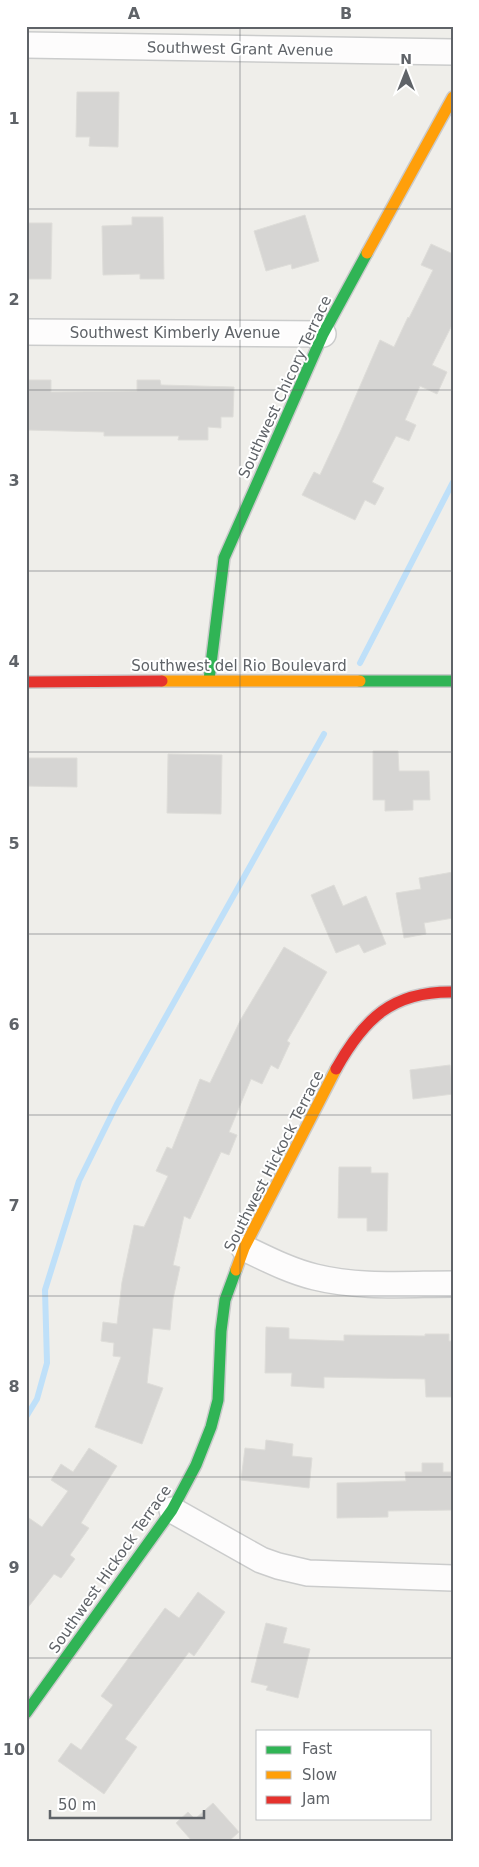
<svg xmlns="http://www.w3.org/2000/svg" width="479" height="1867" font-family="'DejaVu Sans',sans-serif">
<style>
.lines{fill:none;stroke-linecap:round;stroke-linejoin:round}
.stream{stroke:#bfe0f9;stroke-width:6}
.building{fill:#d6d5d3;stroke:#deddd9}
.street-casing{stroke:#cbcccc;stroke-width:28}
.fast-casing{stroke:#cacacb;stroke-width:14}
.slow-casing{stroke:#cacacb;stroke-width:14}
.jam-casing{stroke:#cacacb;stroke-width:14}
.street{stroke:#fdfcfc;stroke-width:25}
.fast{stroke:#30b455;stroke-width:11}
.slow{stroke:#ff9f0a;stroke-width:11}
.jam{stroke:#e5322d;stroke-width:11}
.grid{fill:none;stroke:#5f6368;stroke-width:1;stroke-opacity:0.55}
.labels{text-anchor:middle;stroke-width:4;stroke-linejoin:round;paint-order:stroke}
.street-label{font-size:15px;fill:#5f6368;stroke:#fff}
.neatline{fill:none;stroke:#5f6368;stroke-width:2}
.grid-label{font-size:16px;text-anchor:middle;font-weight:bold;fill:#5f6368}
</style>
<rect width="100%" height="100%" fill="#efeeea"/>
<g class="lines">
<!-- stream -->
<g class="stream">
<path d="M360,663L453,482"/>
<path d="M26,1417L37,1399L47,1363L45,1290L79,1181L117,1104L324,734"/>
</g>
</g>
<!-- building -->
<g class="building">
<path d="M77,92H119L118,147L89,146L90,137H76Z"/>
<path d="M305,215L319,261L292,269L291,264L266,271L254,231Z"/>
<path d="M132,217H163L164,279H140V274L103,275L102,226L132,225Z"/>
<path d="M26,223H52L51,279H28V266H26Z"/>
<path d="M431,244L453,254V323L432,365L447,372L437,394L420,386L405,420L416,425L409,441L396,436L372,482L384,488L375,505L365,500L355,520L302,495L314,472L320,475L341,430L380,340L394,347L408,317L409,318L433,270L421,265Z"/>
<path d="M28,380H51V392L137,391V380H160L161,385L234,387L233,417H221V428L208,427V440H178L179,436H104V432L27,430Z"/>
<path d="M373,751H398L399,771H429L430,800H413V810L385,811V800H373Z"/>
<path d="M168,754L222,755L221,814L167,813Z"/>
<path d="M26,758H77V787L26,786Z"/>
<path d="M453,872V918L424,923L426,934L404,938L396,893L421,889L419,878Z"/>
<path d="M334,885L343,906L366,896L386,944L364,953L359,944L336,953L311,895Z"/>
<path d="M284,947L327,972L287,1041L290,1043L278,1069L271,1065L262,1084L251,1079L229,1132L237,1135L229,1155L221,1152L190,1219L184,1216L173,1265L180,1267L173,1299L170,1330L153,1328L147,1383L163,1388L142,1444L95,1427L121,1357L113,1356L114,1343L101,1341L103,1322L117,1324L122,1282L134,1225L144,1227L168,1176L156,1171L167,1147L172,1149L200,1079L210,1083L241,1019Z"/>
<path d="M450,1065L453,1094L413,1099L410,1070Z"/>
<path d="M339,1167H371V1173H388L387,1231H367V1218H338Z"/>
<path d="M266,1327L289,1328V1339L344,1341V1335L425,1336V1334H449V1341H453V1397H426L425,1379L324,1377V1388L291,1386L292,1373H265Z"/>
<path d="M266,1440L293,1444L292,1456L312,1458L309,1488L241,1480L245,1448L265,1450Z"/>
<path d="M89,1448L117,1466L81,1523L89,1528L70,1555L75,1559L61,1578L54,1574L26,1610V1516L42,1527L68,1491L51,1480L61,1464L73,1472Z"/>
<path d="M422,1463H443V1472H453V1510L388,1511V1517L337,1518V1483L406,1481L405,1472H422Z"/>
<path d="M198,1592L225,1612L194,1656L189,1652L125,1739L137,1747L104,1794L58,1761L71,1743L81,1750L113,1705L101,1696L165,1608L179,1618Z"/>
<path d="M266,1623L287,1628L283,1643L310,1649L298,1698L266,1690L268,1686L251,1682Z"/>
<path d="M213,1803L239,1832L229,1841H192L176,1823L188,1812L195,1819Z"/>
</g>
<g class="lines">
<defs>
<g id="street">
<path d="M26,45L453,52"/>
<path d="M26,332L323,334"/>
<path d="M244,1248C267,1259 290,1271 315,1277C359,1288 407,1284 453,1284"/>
<path d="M172,1510L261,1560L278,1566L308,1573L453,1578"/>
</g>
<g id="fast">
<path d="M209,680L224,558L323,334L367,253"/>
<path d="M360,681H453"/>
<path d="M26,1713L172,1510L196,1465L211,1427L218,1400L221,1331L225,1300L236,1270"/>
</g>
<g id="slow">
<path d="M367,253L453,97"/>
<path d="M162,681H360"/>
<path d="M236,1270L244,1248L336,1069"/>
</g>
<g id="jam">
<path d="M26,682L162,681"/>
<path d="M336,1069C364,1019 392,991 453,992"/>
</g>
</defs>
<!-- street casing -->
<use href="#street" class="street-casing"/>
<!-- fast casing -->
<use href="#fast" class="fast-casing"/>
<!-- slow casing -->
<use href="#slow" class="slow-casing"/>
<!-- jam casing -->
<use href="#jam" class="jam-casing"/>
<!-- street -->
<use href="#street" class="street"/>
<!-- fast -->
<use href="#fast" class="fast"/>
<!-- slow -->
<use href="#slow" class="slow"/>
<!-- jam -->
<use href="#jam" class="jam"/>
</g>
<!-- grid -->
<path class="grid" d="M240,26V1841M26,209H453M26,390H453M26,571H453M26,752H453M26,934H453M26,1115H453M26,1296H453M26,1477H453M26,1658H453"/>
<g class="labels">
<!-- street labels -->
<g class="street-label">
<text transform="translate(240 49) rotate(1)" y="5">Southwest Grant Avenue</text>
<text x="175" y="338">Southwest Kimberly Avenue</text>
<text transform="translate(285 387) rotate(-65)" y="5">Southwest Chicory Terrace</text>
<text x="239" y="671">Southwest del Rio Boulevard</text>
<text transform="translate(274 1161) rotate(-63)" y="5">Southwest Hickock Terrace</text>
<text transform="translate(110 1569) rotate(-55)" y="5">Southwest Hickock Terrace</text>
</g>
</g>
<!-- border -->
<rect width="479" height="1867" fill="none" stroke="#ffffff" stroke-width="55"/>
<!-- legend -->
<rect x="256" y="1730" width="175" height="90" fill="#ffffff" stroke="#bfc1c3"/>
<rect x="266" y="1746" width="25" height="8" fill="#30b455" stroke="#bfc1c3"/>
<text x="302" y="1754" font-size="15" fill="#5f6368">Fast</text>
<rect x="266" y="1771" width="25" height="8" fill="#ff9f0a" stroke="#bfc1c3"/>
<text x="302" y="1780" font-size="15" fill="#5f6368">Slow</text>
<rect x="266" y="1796" width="25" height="8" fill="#e5322d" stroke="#bfc1c3"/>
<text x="302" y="1804" font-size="15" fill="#5f6368">Jam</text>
<!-- north arrow -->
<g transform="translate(406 72)" stroke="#ffffff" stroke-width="4" paint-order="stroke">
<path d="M0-4L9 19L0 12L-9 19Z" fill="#5f6368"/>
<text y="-8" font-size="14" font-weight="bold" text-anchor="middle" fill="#5f6368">N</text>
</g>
<!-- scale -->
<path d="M50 1810v8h154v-8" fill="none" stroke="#5f6368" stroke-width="2.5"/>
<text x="58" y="1810" font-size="15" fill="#5f6368" stroke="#ffffff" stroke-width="4" paint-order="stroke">50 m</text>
<rect x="28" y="28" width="424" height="1812" class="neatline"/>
<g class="grid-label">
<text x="134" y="19">A</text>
<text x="346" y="19">B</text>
<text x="14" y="124">1</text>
<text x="14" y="305">2</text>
<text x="14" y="486">3</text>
<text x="14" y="667">4</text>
<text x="14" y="849">5</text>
<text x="14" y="1030">6</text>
<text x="14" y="1211">7</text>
<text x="14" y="1392">8</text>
<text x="14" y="1573">9</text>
<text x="14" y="1755">10</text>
</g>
</svg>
